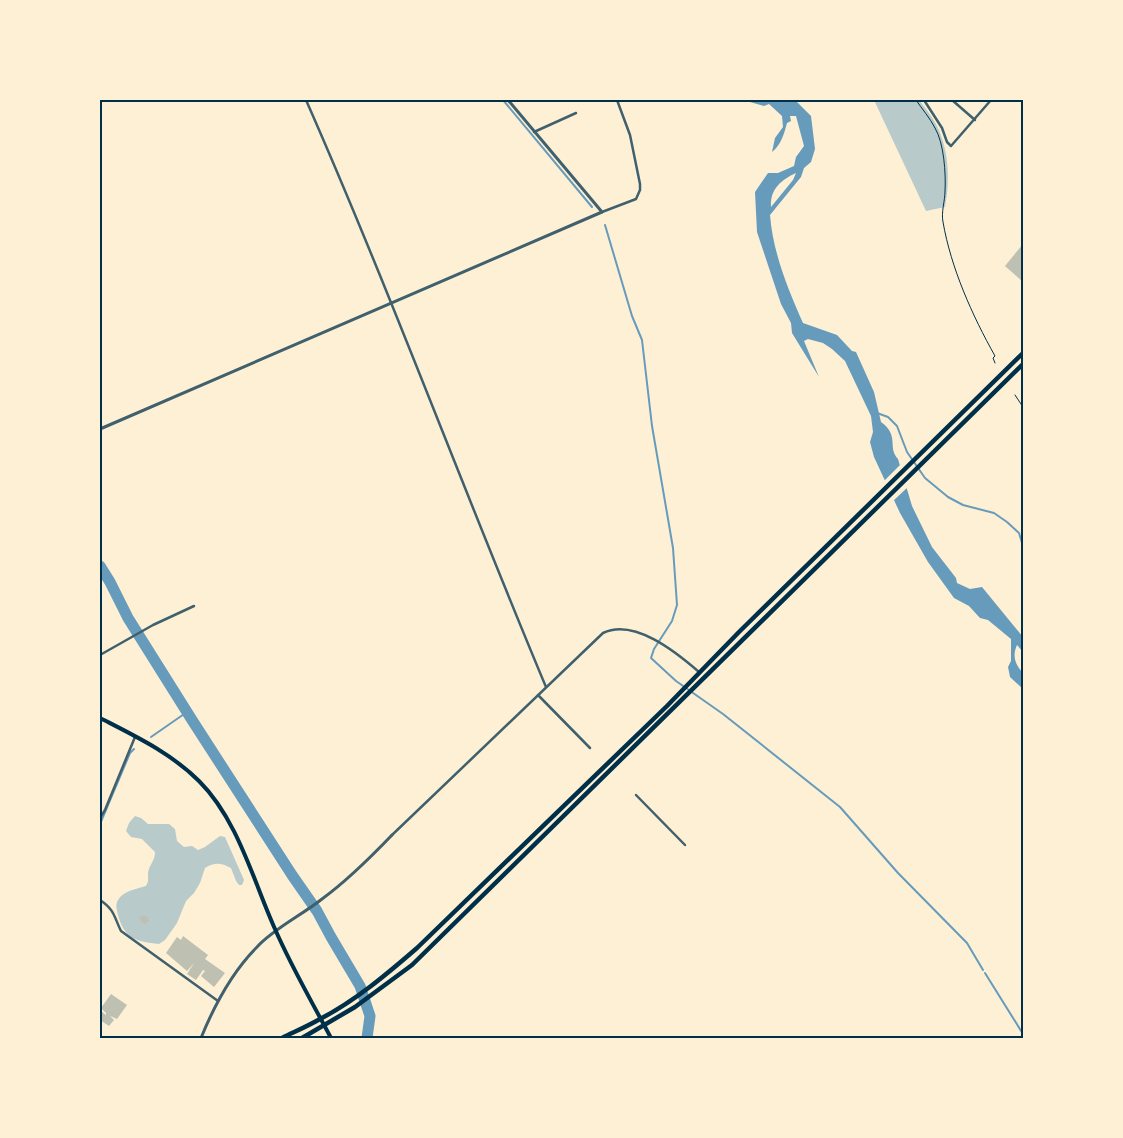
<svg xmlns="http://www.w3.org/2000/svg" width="1123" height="1138" font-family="'Asap Condensed',sans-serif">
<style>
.green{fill:#b9caca}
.water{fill:#669bbc;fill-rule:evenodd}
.pier{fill:#fdf0d5}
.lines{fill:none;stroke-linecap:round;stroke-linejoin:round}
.stream{stroke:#669bbc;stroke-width:2}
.river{stroke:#669bbc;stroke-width:11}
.building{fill:#bec0b2}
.path{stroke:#003049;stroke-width:1}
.minor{stroke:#3f606c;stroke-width:2.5}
.tertiary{stroke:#3f606c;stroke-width:3}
.secondary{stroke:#003049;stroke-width:4}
.trunk{stroke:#003049;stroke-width:4.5}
.neatline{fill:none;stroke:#003049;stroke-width:2}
</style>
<rect width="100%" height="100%" fill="#fdf0d5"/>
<!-- green -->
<g class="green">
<path d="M874,100H919C926,109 934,119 939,130C949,154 950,181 945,207L926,211Z"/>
<path d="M135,816L141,818L148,824H169L175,829L177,841L184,847L192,846L198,850L205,847L220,836L225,837L244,880L242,885H239L236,881L231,868C221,863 215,862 205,868L200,883L194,893L186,901L177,923L165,940L159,944C136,942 124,938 118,915C117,910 115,905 118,900C123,891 136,889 146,886C149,881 148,879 148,873C149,865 155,861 155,852L142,839L131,837L126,831L129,823Z"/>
</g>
<!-- water -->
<path class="water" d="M743,100H795L811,116L815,149L811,162L804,168L801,177L770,215C773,253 788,289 803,323L837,335L852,351L856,352L874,392L881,422C900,436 887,447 898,459L912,506L932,547L956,578L957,583L970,589L982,587L1023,637V652L1017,645C1012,656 1015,664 1023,673V689L1010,677L1008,667L1011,661V639L988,620L980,618L969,606L954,598L928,562L900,513L874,457L870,442L873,432L871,416L845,361L832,349L823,343L808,339L804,341L819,377L792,333L791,323L781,304L757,232L755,192L768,173H778L794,166L796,157L804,146L796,116H790L791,121L787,123C784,134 781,145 772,152L775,138L783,127L782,116L769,104L764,106ZM796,173L793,180L771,207C770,189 781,180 796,173Z"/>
<!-- pier -->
<path class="pier" d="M902,463L909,486L892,502L883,482Z"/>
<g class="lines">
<!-- stream -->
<g class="stream">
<path d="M503,100L592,207"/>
<path d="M605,225L632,316L642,340L652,426L673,548L677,605L672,621L654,649L651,658L676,681L723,714L840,807L898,873L967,943L983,970"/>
<path d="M877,413L888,417L897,426L907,452L925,478L948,497L963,505L994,513L1007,522L1019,533L1023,546"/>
<path d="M151,737L187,712"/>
<path d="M100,824L130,753L134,749"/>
<path d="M985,973L1023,1034"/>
</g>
<!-- river -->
<path class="river" d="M100,566L110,582L128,618L192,720L292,875L317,911L331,937L360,986L370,1016L367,1038"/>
</g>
<!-- building -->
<g class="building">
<path d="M1023,244V282L1005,266Z"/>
<path d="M143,915L149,918L148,919L149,921L145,924L140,921L141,920L139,918Z"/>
<path d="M183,936L208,955L205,959L225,973L214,987L201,976L205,971L203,970L196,980L187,974L194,963L187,971L166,953L177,937L181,940Z"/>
<path d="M111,994L127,1005L117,1019L110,1016L114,1020L109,1026L100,1020V1013L101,1011L106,1015V1013L101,1008Z"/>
</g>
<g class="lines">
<!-- path -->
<g class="path">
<path d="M916,100C922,109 930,118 935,128C944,143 946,174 945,191C945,201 941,212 943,222C951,268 972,315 995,356L993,358L995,363"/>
<path d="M1015,395L1023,407"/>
</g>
<!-- minor -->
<g class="minor">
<path d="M306,100C391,293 464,492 546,687"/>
<path d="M924,100L942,128L947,142L951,146L991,100"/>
<path d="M952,100L975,120"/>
<path d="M534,132L576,113"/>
<path d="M602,212L636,199L640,190V184L630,135L617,100"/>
<path d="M100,655L153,625L194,606"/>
<path d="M538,695L590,748"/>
<path d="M636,795L685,845"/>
<path d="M100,818L105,810L135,737"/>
<path d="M392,835L603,633C634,618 676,652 699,672"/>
<path d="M100,900C115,910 114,917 121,931L218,1001"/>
</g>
<!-- tertiary -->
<g class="tertiary">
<path d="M100,429L602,212L508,100"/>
<path d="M201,1038C214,1006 232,972 257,947C273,929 302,915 322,899C348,880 370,858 392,835"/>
</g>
<!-- secondary -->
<path class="secondary" d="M100,718C135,736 171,753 199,781C238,820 253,880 275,929C291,966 312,1002 331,1038"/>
<!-- trunk -->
<g class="trunk">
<path d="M282,1038C294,1032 308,1026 320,1019C355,1001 387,974 417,948L667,706L739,632L1023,353"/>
<path d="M302,1038L355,1007L412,965L1023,364"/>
</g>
</g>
<!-- border -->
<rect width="1123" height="1138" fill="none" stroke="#fdf0d5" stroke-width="202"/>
<rect x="101" y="101" width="921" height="936" class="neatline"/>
</svg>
